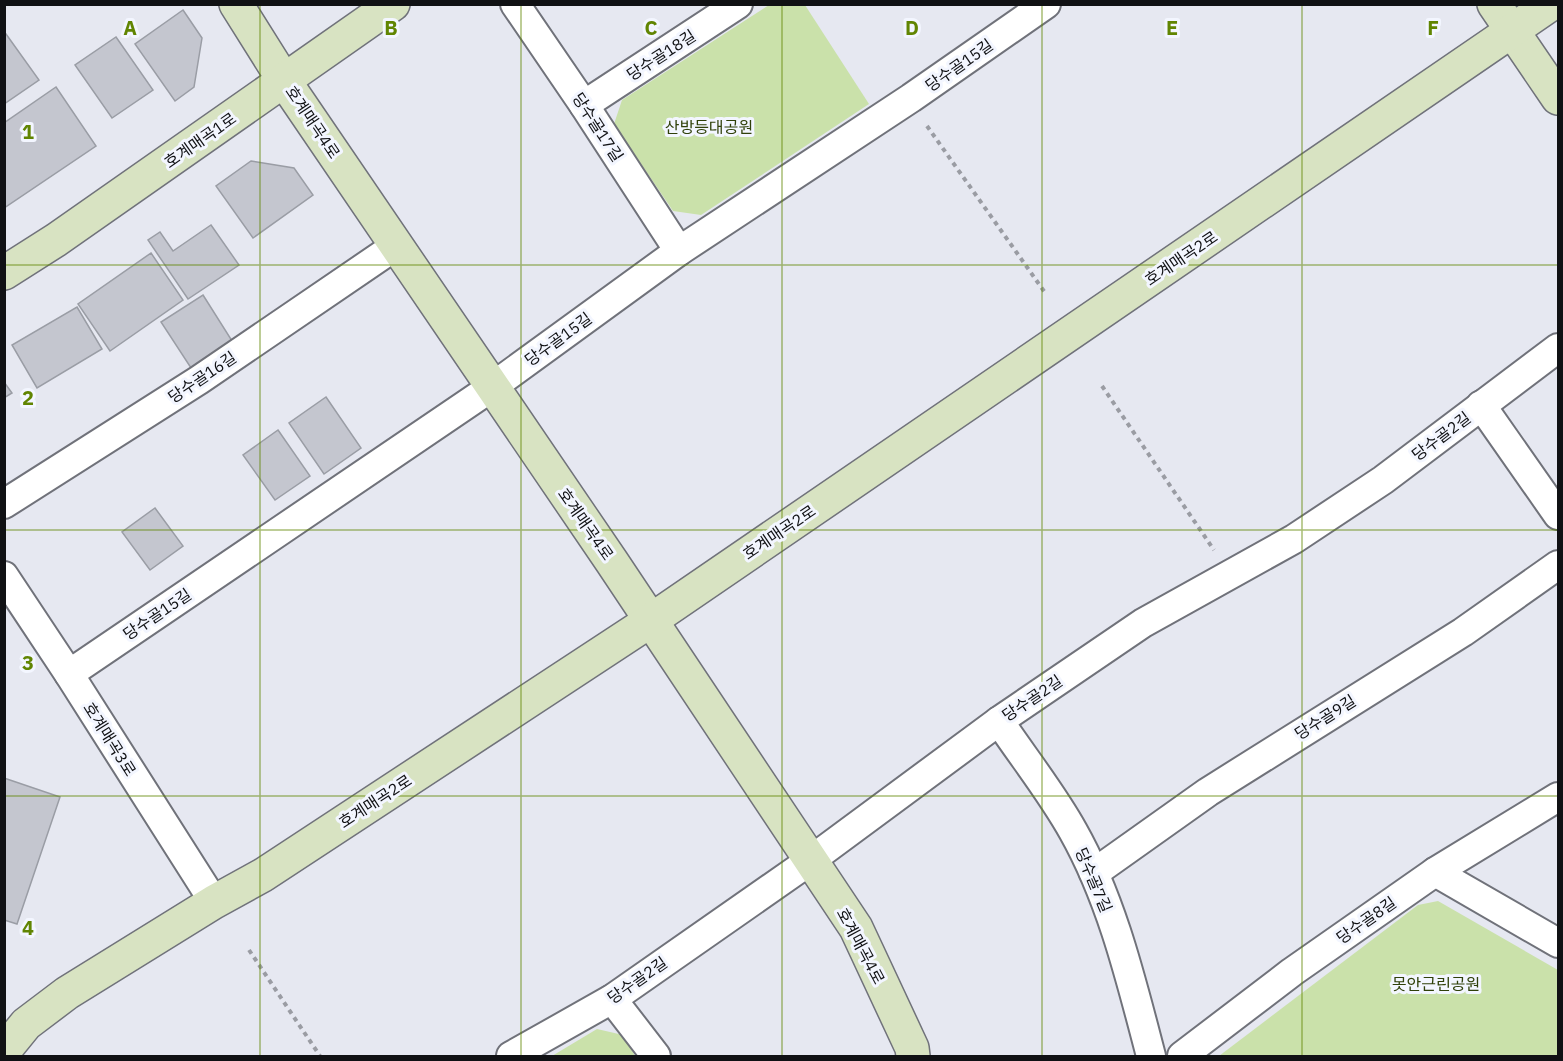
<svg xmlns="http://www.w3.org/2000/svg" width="1563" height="1061" font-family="'IBM Plex Sans','Noto Sans KR',sans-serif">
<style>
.green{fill:#cae1aa}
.building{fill:#c4c6cf;stroke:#9a9da5;stroke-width:1.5}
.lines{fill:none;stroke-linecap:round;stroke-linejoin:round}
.street-casing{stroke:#70727a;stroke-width:32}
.secondary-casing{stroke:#70727a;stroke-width:36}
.path{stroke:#9a9ca3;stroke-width:4;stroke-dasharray:4.5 4.5;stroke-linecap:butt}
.street{stroke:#fff;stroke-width:28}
.secondary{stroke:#d8e3c2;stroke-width:33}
.grid{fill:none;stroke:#618502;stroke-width:1.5;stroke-opacity:0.55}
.labels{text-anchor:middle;stroke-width:6;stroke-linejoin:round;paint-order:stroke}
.street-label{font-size:16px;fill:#101114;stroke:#f3f6ff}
.park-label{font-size:16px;fill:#2f4009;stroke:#f3f6ff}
.grid-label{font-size:20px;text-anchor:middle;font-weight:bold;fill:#618502;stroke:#f3f6ff;stroke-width:6;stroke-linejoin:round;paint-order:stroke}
</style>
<rect width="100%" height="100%" fill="#e6e8f1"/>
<!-- green -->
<g class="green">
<path d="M769,5H805L869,104L701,215L673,211L614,124L622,100Z"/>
<path d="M1438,901L1558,970V1056H1219L1418,905Z"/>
<path d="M597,1029L623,1035L635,1056H552Z"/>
</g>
<!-- building -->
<g class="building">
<path d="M183,10L202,38L194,87L175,101L135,44Z"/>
<path d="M6,34L39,80L4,104V35Z"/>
<path d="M116,37L153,90L112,118L75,65Z"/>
<path d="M56,87L96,146L4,208V123Z"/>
<path d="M251,161L294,168L313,195L253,238L216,186Z"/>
<path d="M211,225L239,265L188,299L148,240L160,232L173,251Z"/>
<path d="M151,253L183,300L110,351L78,304Z"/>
<path d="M203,295L234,344L193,371L161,322Z"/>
<path d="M77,307L102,349L37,388L12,345Z"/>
<path d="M4,382L12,393L4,398Z"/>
<path d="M326,397L361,448L324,474L289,423Z"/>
<path d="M278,430L310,476L275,500L243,455Z"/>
<path d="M155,508L183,546L150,570L122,532Z"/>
<path d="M4,778L60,797L17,924L4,920Z"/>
</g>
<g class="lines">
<defs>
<g id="street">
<path d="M515,4L584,105L679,251"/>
<path d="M584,105L738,4"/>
<path d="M1481,405L1558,515"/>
<path d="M4,504L199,380L397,245"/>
<path d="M4,576L69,674L214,902"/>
<path d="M69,674L492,387L679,251L911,98L1046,4"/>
<path d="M999,721C1023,757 1052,793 1073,831C1112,900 1131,980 1151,1056"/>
<path d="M1435,872L1558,943"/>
<path d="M1094,873L1208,792L1463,632L1558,565"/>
<path d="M612,999L656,1056"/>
<path d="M511,1056L612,999L811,860L999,721L1143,623L1294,539L1383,480L1558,348"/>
<path d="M1182,1056L1292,972L1435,872L1558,797"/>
</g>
<g id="secondary">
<path d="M236,4L285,82L612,562L856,928L912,1048L913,1056"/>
<path d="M1494,4L1558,98"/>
<path d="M4,273L56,240L393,4"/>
<path d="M4,1051L26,1024L67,993L214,902L263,875L650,621L1551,4"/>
</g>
</defs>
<!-- street casing -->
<use href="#street" class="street-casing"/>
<!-- secondary casing -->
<use href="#secondary" class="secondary-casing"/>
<!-- path -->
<g class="path">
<path d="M927,126L1046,294"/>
<path d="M1102,386L1214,550"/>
<path d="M249,950L320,1056"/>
</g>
<!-- street -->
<use href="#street" class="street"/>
<!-- secondary -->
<use href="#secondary" class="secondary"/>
</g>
<!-- grid -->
<path class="grid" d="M260,4V1056M521,4V1056M782,4V1056M1042,4V1056M1302,4V1056M4,265H1558M4,530H1558M4,796H1558"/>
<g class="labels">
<!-- street labels -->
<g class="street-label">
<text transform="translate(661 55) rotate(-33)" y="6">당수골18길</text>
<text transform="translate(959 65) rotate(-35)" y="6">당수골15길</text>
<text transform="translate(313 122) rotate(56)" y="6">호계매곡4로</text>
<text transform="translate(598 127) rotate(57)" y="6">당수골17길</text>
<text transform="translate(200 140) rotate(-35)" y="6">호계매곡1로</text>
<text transform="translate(1181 258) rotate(-34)" y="6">호계매곡2로</text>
<text transform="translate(558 339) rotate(-36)" y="6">당수골15길</text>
<text transform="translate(202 377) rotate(-34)" y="6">당수골16길</text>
<text transform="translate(1441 436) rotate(-37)" y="6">당수골2길</text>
<text transform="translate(586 524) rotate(55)" y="6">호계매곡4로</text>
<text transform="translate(779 532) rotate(-34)" y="6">호계매곡2로</text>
<text transform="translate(157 614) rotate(-34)" y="6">당수골15길</text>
<text transform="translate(1032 698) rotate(-34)" y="6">당수골2길</text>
<text transform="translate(1325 717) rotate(-32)" y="6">당수골9길</text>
<text transform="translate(110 739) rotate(58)" y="6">호계매곡3로</text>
<text transform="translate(375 801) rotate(-33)" y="6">호계매곡2로</text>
<text transform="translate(1094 880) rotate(67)" y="6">당수골7길</text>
<text transform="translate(1366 920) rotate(-35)" y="6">당수골8길</text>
<text transform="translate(861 946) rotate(62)" y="6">호계매곡4로</text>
<text transform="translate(637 980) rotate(-35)" y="6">당수골2길</text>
</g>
<!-- park labels -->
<g class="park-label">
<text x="709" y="133">산방등대공원</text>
<text x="1436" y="990">못안근린공원</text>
</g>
</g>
<g class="grid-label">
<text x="130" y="35">A</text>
<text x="391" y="35">B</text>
<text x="651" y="35">C</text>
<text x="912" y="35">D</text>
<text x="1172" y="35">E</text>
<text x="1433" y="35">F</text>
<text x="28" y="139">1</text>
<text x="28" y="405">2</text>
<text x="28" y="670">3</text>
<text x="28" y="935">4</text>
</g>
<!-- border -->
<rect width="1563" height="1061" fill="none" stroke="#101114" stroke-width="12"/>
</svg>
